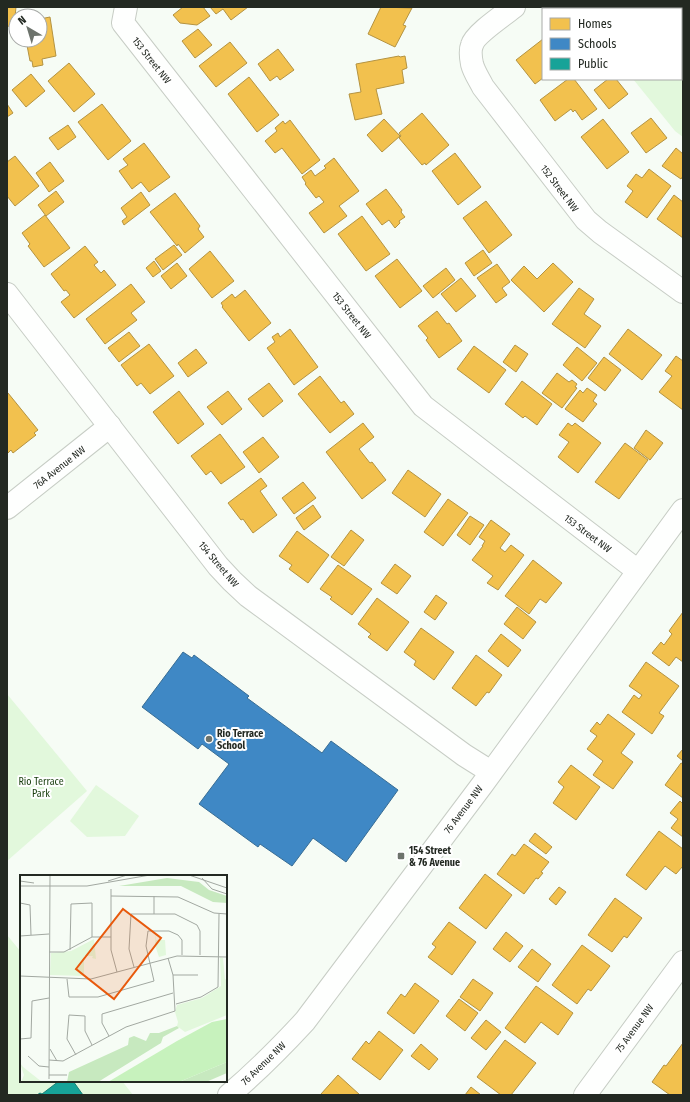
<svg xmlns="http://www.w3.org/2000/svg" width="690" height="1102" font-family="'Fira Sans Condensed',sans-serif">
<style>
.green{fill:#e2f8dc}
.homes{fill:#f2c14e;stroke:#b49341}
.schools{fill:#3f88c5;stroke:#376c94}
.public{fill:#17a398;stroke:#1b7e75}
.lines{fill:none;stroke-linecap:round;stroke-linejoin:round}
.street-casing{stroke:#c7cdc5;stroke-width:24}
.secondary-casing{stroke:#c7cdc5;stroke-width:24}
.street{stroke:#fefffe;stroke-width:22}
.secondary{stroke:#fefffe;stroke-width:22}
.poi-dot{fill:#6d736c;stroke:#fff;stroke-width:1.5}
.labels{text-anchor:middle;stroke-width:4;stroke-linejoin:round;paint-order:stroke}
.street-label{font-size:10px;fill:#232922;stroke:#fff}
.poi-label{font-size:10px;font-weight:bold;fill:#232922;stroke:#fff;text-anchor:start}
.park-label{font-size:10px;fill:#163c0b;stroke:#fff}
.inset-road{fill:none;stroke:#a2a8a1;stroke-width:1}
.view{fill:#e8590c;fill-opacity:0.15;stroke:#e8590c;stroke-width:2}
.inset-edge{fill:none;stroke:#232922;stroke-width:2}
</style>
<rect width="100%" height="100%" fill="#f6fcf5"/>
<!-- green -->
<g class="green">
<path d="M683,34V137L675,131L633,79H681V36Z"/>
<path d="M7,694L87,791L7,861Z"/>
<path d="M96,785L139,816L125,836L87,837L70,821Z"/>
<path d="M7,935L21,952V1081H122L133,1095H7Z"/>
</g>
<!-- homes -->
<g class="homes">
<path d="M7,7H16L14,27L7,26Z"/>
<path d="M183,7H203L210,16L197,25L180,23L173,15Z"/>
<path d="M210,7H248L231,20L223,9L216,14Z"/>
<path d="M381,7L412,8L403,25L406,26L395,47L368,34Z"/>
<path d="M601,7H654L656,9H600L601,8Z"/>
<path d="M50,17L56,56L42,59L43,65L33,67L32,61H30L26,40H40V19Z"/>
<path d="M198,29L212,45L195,58L182,41Z"/>
<path d="M543,39V78L535,84L516,60Z"/>
<path d="M230,42L247,63L216,87L199,66Z"/>
<path d="M278,49L294,70L280,80L277,76L270,81L258,64Z"/>
<path d="M399,56L400,57L405,56L407,68L402,70L404,83L376,89L382,114L355,120L349,94L361,92L356,64Z"/>
<path d="M69,63L95,94L74,112L48,81Z"/>
<path d="M31,74L45,91L26,107L12,90Z"/>
<path d="M249,77L279,115L257,132L228,94Z"/>
<path d="M568,79H574L597,109L582,120L575,110L573,112L571,109L555,121L540,100Z"/>
<path d="M608,79H616L628,94L609,109L594,90Z"/>
<path d="M7,104L13,113L7,117Z"/>
<path d="M102,104L131,141L108,160L78,122Z"/>
<path d="M422,113L449,145L426,165L425,163L422,165L399,138L401,136L399,133Z"/>
<path d="M651,118L667,138L646,153L631,133Z"/>
<path d="M384,119L400,136L382,152L367,135Z"/>
<path d="M603,119L629,152L607,169L581,137Z"/>
<path d="M290,120L320,160L302,174L282,148L275,153L265,141L277,131L275,128L283,121L285,124Z"/>
<path d="M68,125L76,137L58,150L49,138Z"/>
<path d="M144,143L170,177L149,192L141,182L132,189L119,171L128,165L123,159Z"/>
<path d="M676,148L683,154V176L681,179L662,166Z"/>
<path d="M455,153L481,187L458,205L432,171Z"/>
<path d="M15,156L39,186L15,206L7,196V162Z"/>
<path d="M334,158L359,191L339,206L347,216L324,233L309,213L324,202L319,196L316,198L305,184L306,183L302,177L311,170L315,176L326,168L324,166Z"/>
<path d="M50,162L64,181L49,192L36,173Z"/>
<path d="M649,169L671,186L647,218L625,202L633,191L627,186L636,174L642,178Z"/>
<path d="M386,189L402,210L401,212L405,217L399,221L400,223L395,228L389,220L382,225L366,204Z"/>
<path d="M56,191L64,202L46,216L38,205Z"/>
<path d="M141,192L150,205L124,225L122,221L127,217L121,208Z"/>
<path d="M175,193L200,226L198,229L204,237L185,253L178,244L177,246L150,212Z"/>
<path d="M674,195L683,202V238L657,219Z"/>
<path d="M486,201L512,235L489,253L463,218Z"/>
<path d="M45,215L70,248L44,267L28,246L30,244L22,233Z"/>
<path d="M362,216L390,254L366,271L338,234Z"/>
<path d="M174,245L182,255L163,270L155,259Z"/>
<path d="M85,246L98,262L94,265L101,273L104,270L116,285L74,318L61,302L70,295L66,290L64,291L51,274Z"/>
<path d="M483,250L492,263L474,276L465,263Z"/>
<path d="M210,251L234,281L212,298L189,269Z"/>
<path d="M397,259L422,291L400,308L375,276Z"/>
<path d="M154,261L161,271L153,277L146,268Z"/>
<path d="M177,263L187,276L171,289L161,276Z"/>
<path d="M553,263L573,282L544,312L511,280L524,266L537,279Z"/>
<path d="M497,264L510,282L502,288L507,295L496,303L477,278Z"/>
<path d="M446,268L455,280L433,298L423,286Z"/>
<path d="M461,278L476,296L456,312L441,294Z"/>
<path d="M131,284L145,302L131,313L137,320L105,344L86,319Z"/>
<path d="M579,288L594,299L584,314L601,326L585,348L552,324Z"/>
<path d="M245,290L271,323L249,341L222,307L223,306L221,303L232,294L235,298Z"/>
<path d="M437,311L447,324L449,323L462,341L439,358L426,340L428,338L418,326Z"/>
<path d="M290,329L318,367L294,385L267,348L275,342L272,337L278,333L280,337Z"/>
<path d="M628,329L662,355L642,380L609,354Z"/>
<path d="M129,332L140,346L119,362L108,348Z"/>
<path d="M149,344L174,376L150,394L141,383L137,386L121,365Z"/>
<path d="M515,345L528,354L516,372L503,362Z"/>
<path d="M474,346L506,370L489,393L457,369Z"/>
<path d="M577,347L597,363L582,381L563,365Z"/>
<path d="M196,349L207,363L188,377L178,363Z"/>
<path d="M676,356L683,361V410L659,392L672,376L665,371Z"/>
<path d="M604,357L621,370L605,391L588,378Z"/>
<path d="M557,373L569,382L572,380L577,384L575,387L577,388L562,408L542,393Z"/>
<path d="M320,376L341,403L344,401L354,414L330,433L298,394Z"/>
<path d="M522,381L552,404L537,425L525,416L523,418L505,404Z"/>
<path d="M269,383L283,401L263,417L248,399Z"/>
<path d="M587,388L597,395L593,401L597,404L583,422L565,409L580,390L583,393Z"/>
<path d="M179,391L204,424L178,444L153,412Z"/>
<path d="M228,391L242,409L222,425L207,407Z"/>
<path d="M8,393L38,430L34,433L36,435L13,453L11,450L7,454V394Z"/>
<path d="M363,423L374,437L359,449L370,463L372,462L386,480L362,499L326,452Z"/>
<path d="M568,423L572,426L575,423L601,443L578,473L558,457L569,442L559,435Z"/>
<path d="M646,430L663,443L650,460L634,448Z"/>
<path d="M220,434L245,467L221,484L211,471L206,475L191,456Z"/>
<path d="M263,437L279,457L259,473L243,452Z"/>
<path d="M625,443L648,460L619,499L595,482Z"/>
<path d="M408,470L441,494L425,517L392,493Z"/>
<path d="M261,478L267,486L260,491L277,515L253,533L243,519L241,520L228,503Z"/>
<path d="M303,482L316,498L294,514L282,498Z"/>
<path d="M448,499L468,513L443,546L424,532Z"/>
<path d="M313,505L321,517L304,530L296,518Z"/>
<path d="M470,516L484,525L470,545L457,535Z"/>
<path d="M491,520L510,534L500,548L505,552L511,545L524,555L498,590L487,583L493,576L472,560L483,546H482L485,541L479,537Z"/>
<path d="M351,530L364,540L344,566L331,557Z"/>
<path d="M297,531L329,555L308,583L289,569L292,565L279,556Z"/>
<path d="M533,560L562,583L546,603L540,599L529,614L505,596Z"/>
<path d="M395,564L411,576L397,594L381,583Z"/>
<path d="M338,565L372,589L352,615L330,599L332,597L320,589Z"/>
<path d="M436,595L447,603L435,620L424,612Z"/>
<path d="M377,598L409,622L387,651L368,637L371,634L358,624Z"/>
<path d="M517,607L536,622L523,639L504,624Z"/>
<path d="M683,612V662L676,657L669,666L652,653L661,642L664,645L672,634L669,631Z"/>
<path d="M421,628L454,652L434,680L414,665L416,661L404,652Z"/>
<path d="M501,634L521,650L508,667L488,651Z"/>
<path d="M476,655L502,675L489,693L487,692L476,706L452,688Z"/>
<path d="M646,662L679,686L659,713L664,716L652,734L622,712L634,695L639,699L642,695L629,686Z"/>
<path d="M608,714L635,734L621,753L633,762L613,789L593,775L603,761L587,749L597,736L590,731L597,722L600,725Z"/>
<path d="M683,749V761L677,756Z"/>
<path d="M681,763L683,764V798L665,785Z"/>
<path d="M571,765L600,787L576,820L553,803L564,787L558,782Z"/>
<path d="M680,801L683,804V837L671,828L678,819L670,813Z"/>
<path d="M659,831L683,849V866L676,874L665,866L646,890L626,875Z"/>
<path d="M535,833L552,847L546,854L529,841Z"/>
<path d="M524,844L549,862L541,872L543,873L538,879L536,878L524,894L497,874L512,854L515,856Z"/>
<path d="M485,874L512,895L486,929L459,908Z"/>
<path d="M559,887L566,892L556,905L549,899Z"/>
<path d="M615,898L642,918L627,938L624,936L612,952L588,935Z"/>
<path d="M449,922L476,942L452,975L428,957L436,947L432,944Z"/>
<path d="M506,932L523,946L510,962L493,949Z"/>
<path d="M582,945L610,966L591,991L588,989L577,1004L552,985Z"/>
<path d="M532,949L551,964L538,982L518,967Z"/>
<path d="M473,979L493,993L480,1011L460,997Z"/>
<path d="M415,983L439,1001L414,1034L387,1013L401,994L405,997Z"/>
<path d="M536,986L573,1013L558,1035L541,1022L525,1043L505,1028Z"/>
<path d="M459,999L478,1013L465,1031L446,1016Z"/>
<path d="M486,1020L501,1032L486,1050L471,1038Z"/>
<path d="M379,1031L403,1050L380,1080L352,1059L366,1041L369,1044Z"/>
<path d="M505,1040L536,1063L511,1095H501L477,1077Z"/>
<path d="M683,1043V1094L682,1095H670L652,1082L664,1065L666,1066Z"/>
<path d="M421,1044L438,1059L429,1070L411,1056Z"/>
<path d="M338,1075L360,1095H322L321,1094Z"/>
<path d="M471,1087L481,1095H465Z"/>
</g>
<!-- schools -->
<path class="schools" d="M183,652L192,658L194,655L249,696L247,698L322,753L331,741L398,790L346,862L313,838L292,866L260,844L258,847L199,804L229,764L202,744L198,749L142,707Z"/>
<!-- public -->
<path class="public" d="M59,1081H73L83,1095H37L40,1093L42,1094Z"/>
<g class="lines">
<defs>
<g id="street">
<path d="M126,7L123,23L423,406L638,571"/>
<path d="M514,7C504,15 475,34 472,45C470,50 471,59 472,64C474,72 479,79 483,87L586,220L600,232L683,292"/>
<path d="M7,294L218,566L232,581L248,596L464,755L491,772"/>
<path d="M7,508L110,426"/>
<path d="M585,1095L683,962"/>
</g>
<path id="secondary" d="M229,1095C256,1072 281,1047 305,1021L482,785L683,510"/>
</defs>
<!-- street casing -->
<use href="#street" class="street-casing"/>
<!-- secondary casing -->
<use href="#secondary" class="secondary-casing"/>
<!-- street -->
<use href="#street" class="street"/>
<!-- secondary -->
<use href="#secondary" class="secondary"/>
</g>
<!-- markers -->
<g class="poi-dot">
<circle cx="209" cy="739" r="4"/>
<rect x="397" y="852" width="8" height="8" rx="2"/>
</g>
<g class="labels">
<!-- street labels -->
<g class="street-label">
<text transform="translate(152 60) rotate(52)" y="4">153 Street NW</text>
<text transform="translate(560 188) rotate(53)" y="4">152 Street NW</text>
<text transform="translate(352 315) rotate(52)" y="4">153 Street NW</text>
<text transform="translate(59 467) rotate(-38)" y="4">76A Avenue NW</text>
<text transform="translate(588 533) rotate(37)" y="4">153 Street NW</text>
<text transform="translate(219 564) rotate(50)" y="4">154 Street NW</text>
<text transform="translate(463 809) rotate(-53)" y="4">76 Avenue NW</text>
<text transform="translate(634 1028) rotate(-54)" y="4">75 Avenue NW</text>
<text transform="translate(263 1063) rotate(-44)" y="4">76 Avenue NW</text>
</g>
<!-- poi labels -->
<g class="poi-label">
<text x="217" y="737">Rio Terrace<tspan x="217" dy="12">School</tspan></text>
<text x="409" y="854">154 Street<tspan x="409" dy="12">&amp; 76 Avenue</tspan></text>
</g>
<!-- park labels -->
<g class="park-label">
<text x="41" y="785">Rio Terrace<tspan x="41" dy="12">Park</tspan></text>
</g>
</g>
<!-- overview -->
<g transform="translate(20 875)">
<rect width="207" height="207" fill="#f6fcf5"/>
<path d="M136,57V65H145L146,80L139,82L135,70ZM74,64L76,84L72,83L73,81H64V101L30,100L31,78L51,76ZM200,82L203,83L205,104L207,105V140L165,157L157,151L158,147L155,137L157,130L182,123L201,111ZM0,188L3,192L22,207H1L4,200Z" fill="#e2f8dc"/>
<path d="M147,3L179,7L189,15L207,21V28L193,27L161,11H99ZM157,151L159,153L143,162L141,168L78,207H47L49,197L108,170L109,163L114,161L126,166L130,158H139ZM207,187V198L186,207H159Z" fill="#c7e9bf"/>
<path d="M207,144V187L159,207H88L157,166L192,147Z" fill="#c7f2bd"/>
<path class="inset-road" d="M169,0L207,13M182,3L192,14L207,19M0,6L14,8M88,6L107,0M0,11H67L130,0M91,14V75L97,97M91,21L158,22L194,38L207,39M134,21V39M0,28L10,30L11,60M0,61L29,59M50,75L51,29L72,28V62M29,77H44L72,62H91M114,92L109,74L111,39H155L177,50L180,56V80M153,100H178M0,101L71,104L157,81L207,82M47,104L49,122H78L134,106L126,71L128,56H149L158,60L162,65V80M156,129L181,122L198,112L199,39M89,161L82,148V139L153,118M0,164L11,163L12,126L29,123M30,174L37,186M56,180L47,164L49,140L65,141V156L72,170M8,181L19,191L29,192M29,185L43,186L106,152L155,136L153,100L148,83M29,200H47M29,204L30,0"/>
<path class="view" d="M103,34L141,63L94,124L56,94Z"/>
<rect width="207" height="207" class="inset-edge"/>
</g>
<!-- border -->
<rect width="690" height="1102" fill="none" stroke="#232922" stroke-width="16"/>
<!-- legend -->
<rect x="542" y="8" width="140" height="72" fill="#ffffff" stroke="#a7a9a7"/>
<rect x="550" y="18" width="20" height="12" fill="#f2c14e" stroke="#a7a9a7"/>
<text x="578" y="28" font-size="12" fill="#232922">Homes</text>
<rect x="550" y="38" width="20" height="12" fill="#3f88c5" stroke="#a7a9a7"/>
<text x="578" y="48" font-size="12" fill="#232922">Schools</text>
<rect x="550" y="58" width="20" height="12" fill="#17a398" stroke="#a7a9a7"/>
<text x="578" y="68" font-size="12" fill="#232922">Public</text>
<!-- north arrow -->
<g transform="translate(28 28) rotate(322)"><circle r="19" fill="#ffffff" stroke="#a7a9a7"/>
<path d="M0-3L7 15L0 10L-7 15Z" fill="#6d736c"/>
<text y="-6" font-size="11" font-weight="bold" text-anchor="middle" fill="#232922">N</text>
</g>
</svg>
